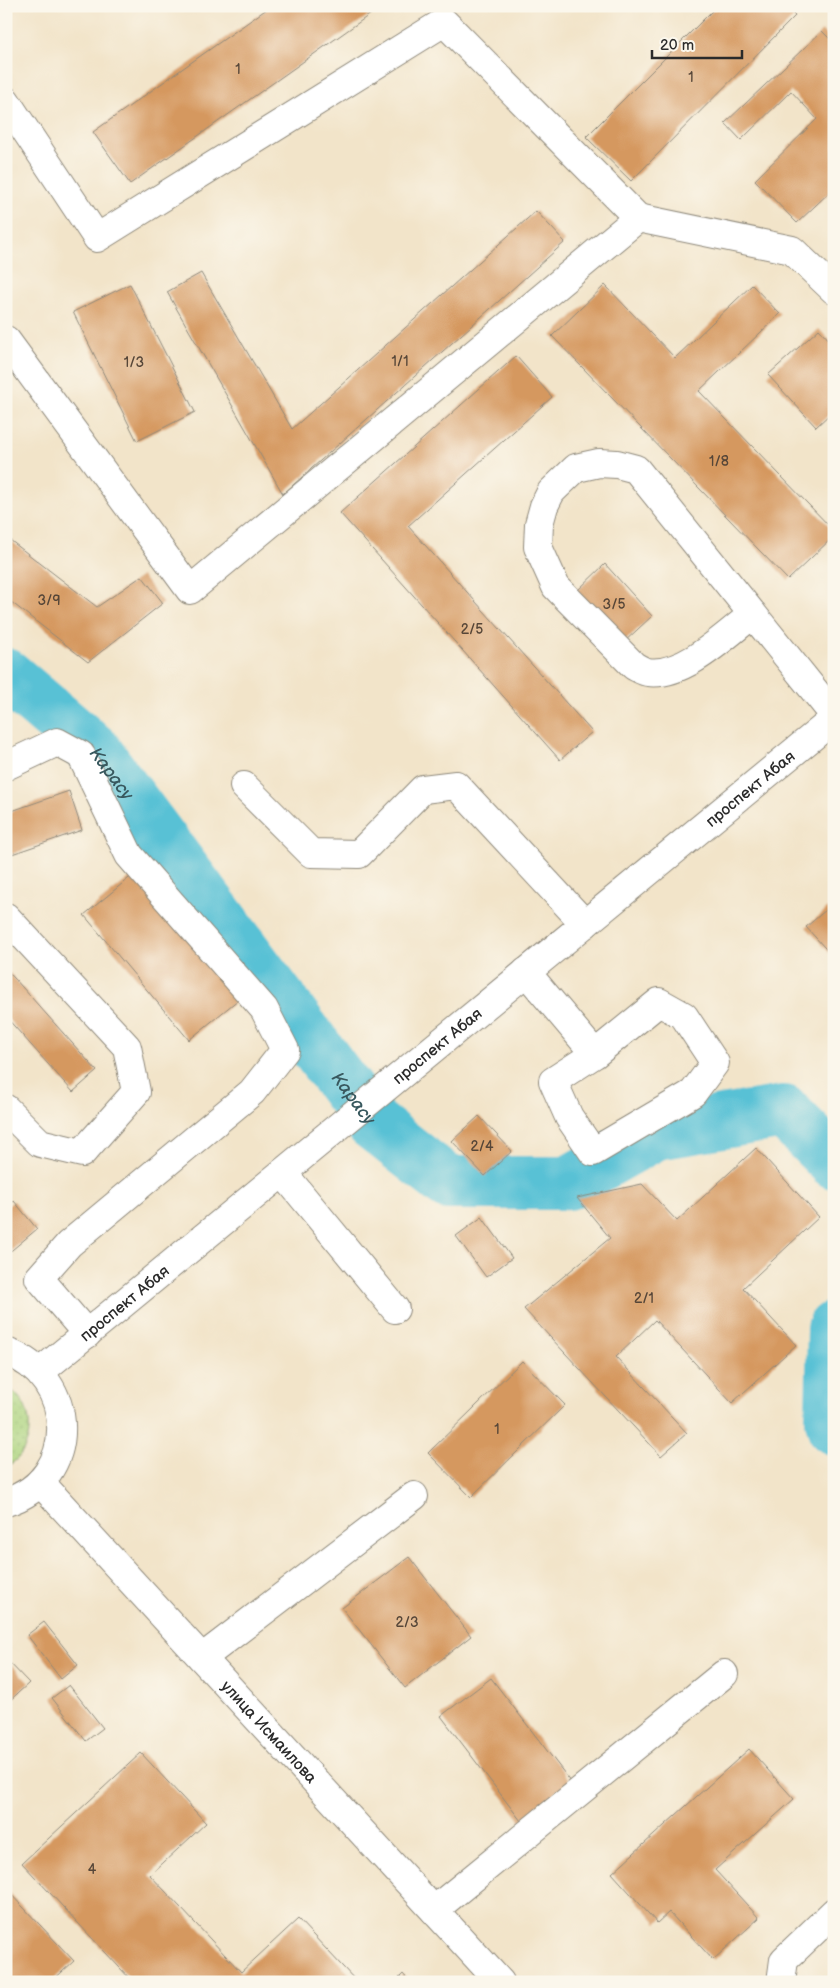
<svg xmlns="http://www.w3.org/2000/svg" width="840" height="1988" font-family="'Balsamiq Sans',sans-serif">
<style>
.grass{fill:url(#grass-dots);stroke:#6c8055}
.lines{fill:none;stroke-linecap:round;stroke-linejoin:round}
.river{stroke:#58c1d5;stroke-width:54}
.building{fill:#d5985e}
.minor-casing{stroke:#8e887a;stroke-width:30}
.major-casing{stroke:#8e887a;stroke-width:30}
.minor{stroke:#fff;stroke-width:28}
.major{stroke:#fff;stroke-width:28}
.labels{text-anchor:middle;stroke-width:4;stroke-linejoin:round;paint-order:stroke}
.number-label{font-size:14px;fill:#564638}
.street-label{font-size:16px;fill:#2b2b2b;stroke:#fbf7ec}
.water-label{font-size:18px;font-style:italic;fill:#38585e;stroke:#fbf7ec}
</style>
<defs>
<pattern id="grass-dots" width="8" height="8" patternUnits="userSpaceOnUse" patternTransform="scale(1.25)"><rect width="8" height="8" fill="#add47f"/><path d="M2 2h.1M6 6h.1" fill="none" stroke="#95b66e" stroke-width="1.8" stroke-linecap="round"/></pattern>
</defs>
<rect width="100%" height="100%" fill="#fbf7ec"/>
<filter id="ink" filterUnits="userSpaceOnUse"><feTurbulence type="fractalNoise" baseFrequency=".02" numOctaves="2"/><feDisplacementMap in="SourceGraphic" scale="10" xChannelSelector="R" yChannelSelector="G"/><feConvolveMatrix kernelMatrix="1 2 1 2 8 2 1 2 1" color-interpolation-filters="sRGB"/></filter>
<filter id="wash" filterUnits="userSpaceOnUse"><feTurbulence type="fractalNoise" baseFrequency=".0096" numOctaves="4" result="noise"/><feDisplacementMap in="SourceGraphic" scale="20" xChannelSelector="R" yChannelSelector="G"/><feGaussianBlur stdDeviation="1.12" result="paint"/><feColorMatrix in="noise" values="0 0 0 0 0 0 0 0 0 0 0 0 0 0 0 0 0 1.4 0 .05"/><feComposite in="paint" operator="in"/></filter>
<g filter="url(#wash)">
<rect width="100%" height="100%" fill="#f2e4c9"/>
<!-- grass -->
<path class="grass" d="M6,1387C32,1400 36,1435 19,1457C16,1461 10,1464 6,1467Z"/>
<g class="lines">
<!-- river -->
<g class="river">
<path id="s1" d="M6,675L94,750L372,1123L448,1183H568L656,1133L784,1112L834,1162"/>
<path d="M834,1328L832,1420L834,1428"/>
</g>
</g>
<g id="blocks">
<!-- building -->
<g class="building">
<path d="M271,6H382L130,184L93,132Z"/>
<path d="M717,6H786L795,16L631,181L586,137Z"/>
<path d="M822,31L832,41L834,39V188L797,223L755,180L817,119L791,91L741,140L725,123Z"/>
<path d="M536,211L565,242L283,494L167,292L201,273L292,429Z"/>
<path d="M130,284L195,412L137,441L73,312Z"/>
<path d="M605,285L675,358L752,285L780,314L699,391L834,531V536L788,580L552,336Z"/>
<path d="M819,329L834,345V410L816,427L768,375Z"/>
<path d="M516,356L552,397L408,526L592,732L560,760L340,513Z"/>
<path d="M6,537L97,607L142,576L163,603L88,662L6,598Z"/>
<path d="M605,564L652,616L623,643L576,592Z"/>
<path d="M69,791L82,830L6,856V813Z"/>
<path d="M134,874L239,999L189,1040L84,915Z"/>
<path d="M834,903V958L806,927Z"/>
<path d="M6,969L97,1071L73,1092L6,1017Z"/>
<path d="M479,1116L512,1151L485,1176L452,1141Z"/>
<path d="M756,1148L819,1217L743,1288L796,1345L732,1403L655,1320L616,1357L687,1433L661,1456L524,1309L610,1238L577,1198L642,1184L677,1221Z"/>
<path d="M14,1201L37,1229L6,1255V1207Z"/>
<path d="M482,1217L512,1258L486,1277L456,1236Z"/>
<path d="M522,1361L565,1405L471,1497L428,1453Z"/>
<path d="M409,1557L471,1636L405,1688L342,1608Z"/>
<path d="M44,1622L78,1665L61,1679L27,1635Z"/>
<path d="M6,1659L29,1683L6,1704Z"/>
<path d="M491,1678L575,1787L524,1825L441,1716Z"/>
<path d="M69,1685L103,1728L86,1741L52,1698Z"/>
<path d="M749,1749L794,1799L715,1870L759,1918L713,1960L669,1912L657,1923L612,1873Z"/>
<path d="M141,1753L206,1823L150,1875L241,1972L298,1919L357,1982H133L22,1863Z"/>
<path d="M6,1889L74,1961L51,1982H6Z"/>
<path d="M403,1974L410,1982H395Z"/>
</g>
</g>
</g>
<g filter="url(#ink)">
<use href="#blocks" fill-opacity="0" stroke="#8e887a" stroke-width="1"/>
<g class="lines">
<defs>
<g id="minor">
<path d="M6,101L97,238L444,22L638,218L792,250L834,290"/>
<path d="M6,340L190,590L638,218"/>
<path d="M753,614C726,635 684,677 648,672C644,672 638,668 634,666L556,587L538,547L539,524L544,506L551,492L576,468L599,463L617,464L636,469L834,715"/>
<path d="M6,766L57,742L81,755L129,855L264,1009L285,1050L252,1092L69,1244L39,1278L87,1334"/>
<path d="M244,786L311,853L359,854L423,789L456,785L585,924"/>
<path d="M6,917L127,1047L136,1092L82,1153L40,1143L6,1109"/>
<path d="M526,972L595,1054L553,1081L569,1117L593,1152L693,1093L715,1063L684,1016L659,1002L595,1054"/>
<path d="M283,1173L395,1309"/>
<path d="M202,1658L414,1496"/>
<path d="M434,1910L724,1674"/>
<path d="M781,1982L784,1960L834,1912"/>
</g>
<g id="major">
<path d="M6,1352C78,1376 81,1480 6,1502"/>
<path id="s2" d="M40,1372L834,719"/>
<path id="s3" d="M40,1482L500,1982"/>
</g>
</defs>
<!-- minor casing -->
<use href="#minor" class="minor-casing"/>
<!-- major casing -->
<use href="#major" class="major-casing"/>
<!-- minor -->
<use href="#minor" class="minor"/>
<!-- major -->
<use href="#major" class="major"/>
</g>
</g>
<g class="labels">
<!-- number labels -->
<g class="number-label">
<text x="238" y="74">1</text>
<text x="691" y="82">1</text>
<text x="400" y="366">1/1</text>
<text x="134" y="367">1/3</text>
<text x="719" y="466">1/8</text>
<text x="49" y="605">3/9</text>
<text x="614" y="609">3/5</text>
<text x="472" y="634">2/5</text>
<text x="482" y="1151">2/4</text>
<text x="644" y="1303">2/1</text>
<text x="497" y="1434">1</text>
<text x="407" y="1627">2/3</text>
<text x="92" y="1874">4</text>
</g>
<!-- street labels -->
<g class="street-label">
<text dy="6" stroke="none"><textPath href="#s2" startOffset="919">проспект Абая</textPath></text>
<text dy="6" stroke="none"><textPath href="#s2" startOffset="514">проспект Абая</textPath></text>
<text dy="6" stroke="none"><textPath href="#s2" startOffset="109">проспект Абая</textPath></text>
<text dy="6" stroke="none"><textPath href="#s3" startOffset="339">улица Исмаилова</textPath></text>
</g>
<!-- water labels -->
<g class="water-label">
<text dy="6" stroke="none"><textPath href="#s1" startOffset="145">Карасу</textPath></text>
<text dy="6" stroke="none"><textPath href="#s1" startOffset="550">Карасу</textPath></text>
</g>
</g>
<!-- margin -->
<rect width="840" height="1988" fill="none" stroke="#fbf7ec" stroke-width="25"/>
<!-- scale -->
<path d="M652 50v8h90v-8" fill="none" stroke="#2b2b2b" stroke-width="2.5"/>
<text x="660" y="50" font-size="15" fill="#2b2b2b" stroke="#fbf7ec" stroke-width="4" paint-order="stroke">20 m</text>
</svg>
